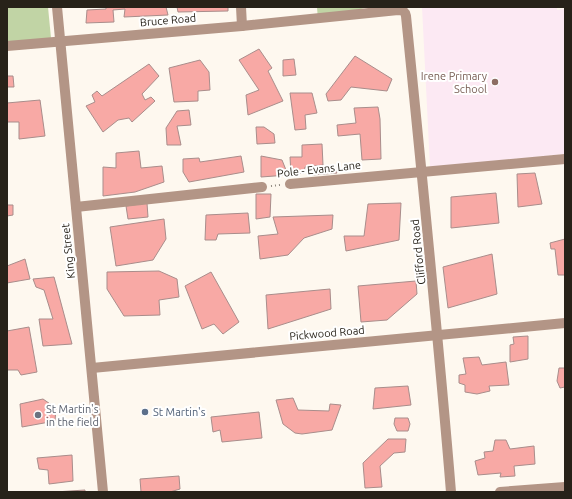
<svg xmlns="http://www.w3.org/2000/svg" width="572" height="499" font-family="Ubuntu,sans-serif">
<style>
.education{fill:#fce9f3}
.green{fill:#c1d4a5}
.building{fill:#f8a9a5;stroke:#a98d8b}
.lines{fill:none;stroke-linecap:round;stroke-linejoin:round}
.path{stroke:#918b82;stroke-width:2;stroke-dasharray:1 3;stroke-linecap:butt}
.street{stroke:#b39586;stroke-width:10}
.education-dot{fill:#8d6e63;stroke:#fff;stroke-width:1.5}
.service-dot{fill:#5c6f8a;stroke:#fff;stroke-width:1.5}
.worship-dot{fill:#6b7280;stroke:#fff;stroke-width:1.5}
.labels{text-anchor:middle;stroke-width:4;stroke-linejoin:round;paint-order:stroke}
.street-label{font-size:11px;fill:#272219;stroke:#fff}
.education-label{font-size:11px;fill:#785e54;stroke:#fff;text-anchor:end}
.worship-label{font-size:11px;fill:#5b616d;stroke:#fff;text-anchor:start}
.service-label{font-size:11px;fill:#4e5e75;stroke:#fff;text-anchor:start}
</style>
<rect width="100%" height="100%" fill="#fef8ef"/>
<!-- education -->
<path class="education" d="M422,7H557V10L565,9V154L430,167Z"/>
<!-- green -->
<g class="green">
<path d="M7,7H48L51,38L7,43Z"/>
<path d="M317,7H368L318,21Z"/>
</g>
<!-- building -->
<g class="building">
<path d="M106,7H166L168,15L124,17L125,9L113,10L114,22L86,23L87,10L106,9Z"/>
<path d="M177,7H228V11L178,12Z"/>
<path d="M259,49L272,68L268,71L283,101L248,115L246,95L259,90L239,60Z"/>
<path d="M355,56L392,79L387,91L351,87L341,100L328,101L326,94Z"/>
<path d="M294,59L296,75L283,76V60Z"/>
<path d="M200,60L209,72L210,90L198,91V101L174,102L169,68Z"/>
<path d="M149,64L159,76L142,94L145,100L151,97L155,101L132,122L129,118L118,120L103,132L86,106L95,102L92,95L97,91L102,96Z"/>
<path d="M7,76H13L14,87H7Z"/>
<path d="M290,93H312L317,113L305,115L306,129L295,130Z"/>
<path d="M40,100L45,136L19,139V122H7V103Z"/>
<path d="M378,107L380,119L381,159L362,160L360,134L338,136L337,125L356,123L354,108Z"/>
<path d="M189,110L191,125L177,126L181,145H167L166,128L177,111Z"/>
<path d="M256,127H264L274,134L275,143L257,144Z"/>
<path d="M322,144L323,165L305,167L304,173L291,174L290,157H302V145Z"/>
<path d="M139,151L141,168L162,166L164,182L135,192L103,196V167L116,168V153Z"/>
<path d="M241,156L244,172L189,182L183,172V159L199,158L200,162Z"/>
<path d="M261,156L282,160L288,175L261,177Z"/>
<path d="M333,165L337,173L312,175L314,168Z"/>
<path d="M535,173L542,204L518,207L517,174Z"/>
<path d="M496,193L499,223L451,228V197Z"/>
<path d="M256,194H271L270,217L256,219Z"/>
<path d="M147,203L148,217L128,219L126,206Z"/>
<path d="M401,203L399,240L346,251L344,236H364L368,204Z"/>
<path d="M7,205H13V215L7,216Z"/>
<path d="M248,213L250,233L218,234L216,240H205L206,215Z"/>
<path d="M333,215L332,229L304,238L288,255L260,259L258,236L278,234L273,217Z"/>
<path d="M164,219L166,239L153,260L116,266L110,227Z"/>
<path d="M565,239V275H558L555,249H551L550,243Z"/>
<path d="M492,254L497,294L448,308L443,267Z"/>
<path d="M25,259L30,279L7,283V266Z"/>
<path d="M159,271L177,279L179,297L159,300L160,315L124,316L107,289V272Z"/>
<path d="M211,272L239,322L223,334L214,324L202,329L185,286Z"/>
<path d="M54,277L72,344L43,346L39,319H53L44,290L36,287L33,279Z"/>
<path d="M416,281L417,294L387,320L361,322L358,286Z"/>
<path d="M330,289L331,309L268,329L266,295Z"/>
<path d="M29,327L37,372L21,375L18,370H7V331Z"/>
<path d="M528,336V359L510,362V345L514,344L513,337Z"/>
<path d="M479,357L482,365L506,362L509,385L489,386L490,391L477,394L465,392V385L459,383V375L466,374L463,358Z"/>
<path d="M559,368H565V387L560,388L557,381Z"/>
<path d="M408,386L411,405L373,409L375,388Z"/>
<path d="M293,398L298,410L329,411L330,404L341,405L332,430L302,434L295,433L283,424L276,400Z"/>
<path d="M43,399L56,408L55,421L22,427L20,404Z"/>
<path d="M259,412L262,438L222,442L220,430L213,432L211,417Z"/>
<path d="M395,418H408L410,424L408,431H397L394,424Z"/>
<path d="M388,439H406L405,452L394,453L380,466L382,487L365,488L363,463Z"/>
<path d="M495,440H506L510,449L534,446L535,464L514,466L515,476L500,477L501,473L478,475L475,461L485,458L484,452L493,451Z"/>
<path d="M72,455L73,481L49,484L48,470L39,469L37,458Z"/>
<path d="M179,476L180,489L170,492H141L140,479Z"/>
<path d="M85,490V492H55Z"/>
</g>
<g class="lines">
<!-- path -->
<path class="path" d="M271,186L280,185"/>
<!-- street -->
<g class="street">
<path d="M57,7L103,492"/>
<path d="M241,7L242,26"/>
<path d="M7,46L242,26L398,10C403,10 405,11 406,16C422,175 438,333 451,492"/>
<path d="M290,184L565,159"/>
<path d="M76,207L262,187"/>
<path d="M92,368L565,323"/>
<path d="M500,492L565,487"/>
</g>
</g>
<!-- markers -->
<circle class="education-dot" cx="495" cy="82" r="4"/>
<circle class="service-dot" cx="145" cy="412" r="4"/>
<circle class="worship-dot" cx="38" cy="415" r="4"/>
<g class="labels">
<!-- street labels -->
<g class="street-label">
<text transform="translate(168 20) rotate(-5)" y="4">Bruce Road</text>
<text transform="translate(319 169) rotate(-6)" y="4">Pole - Evans Lane</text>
<text transform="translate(68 251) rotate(-96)" y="4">King Street</text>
<text transform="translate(418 252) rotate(-96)" y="4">Clifford Road</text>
<text transform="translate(327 333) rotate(-5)" y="4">Pickwood Road</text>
</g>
<!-- education labels -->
<g class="education-label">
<text x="487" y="80">Irene Primary<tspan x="487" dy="13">School</tspan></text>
</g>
<!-- worship labels -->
<g class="worship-label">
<text x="46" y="413">St Martin's<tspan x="46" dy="13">in the field</tspan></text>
</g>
<!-- service labels -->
<g class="service-label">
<text x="153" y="416">St Martin's</text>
</g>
</g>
<!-- border -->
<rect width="572" height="499" fill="none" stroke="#272219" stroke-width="16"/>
</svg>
